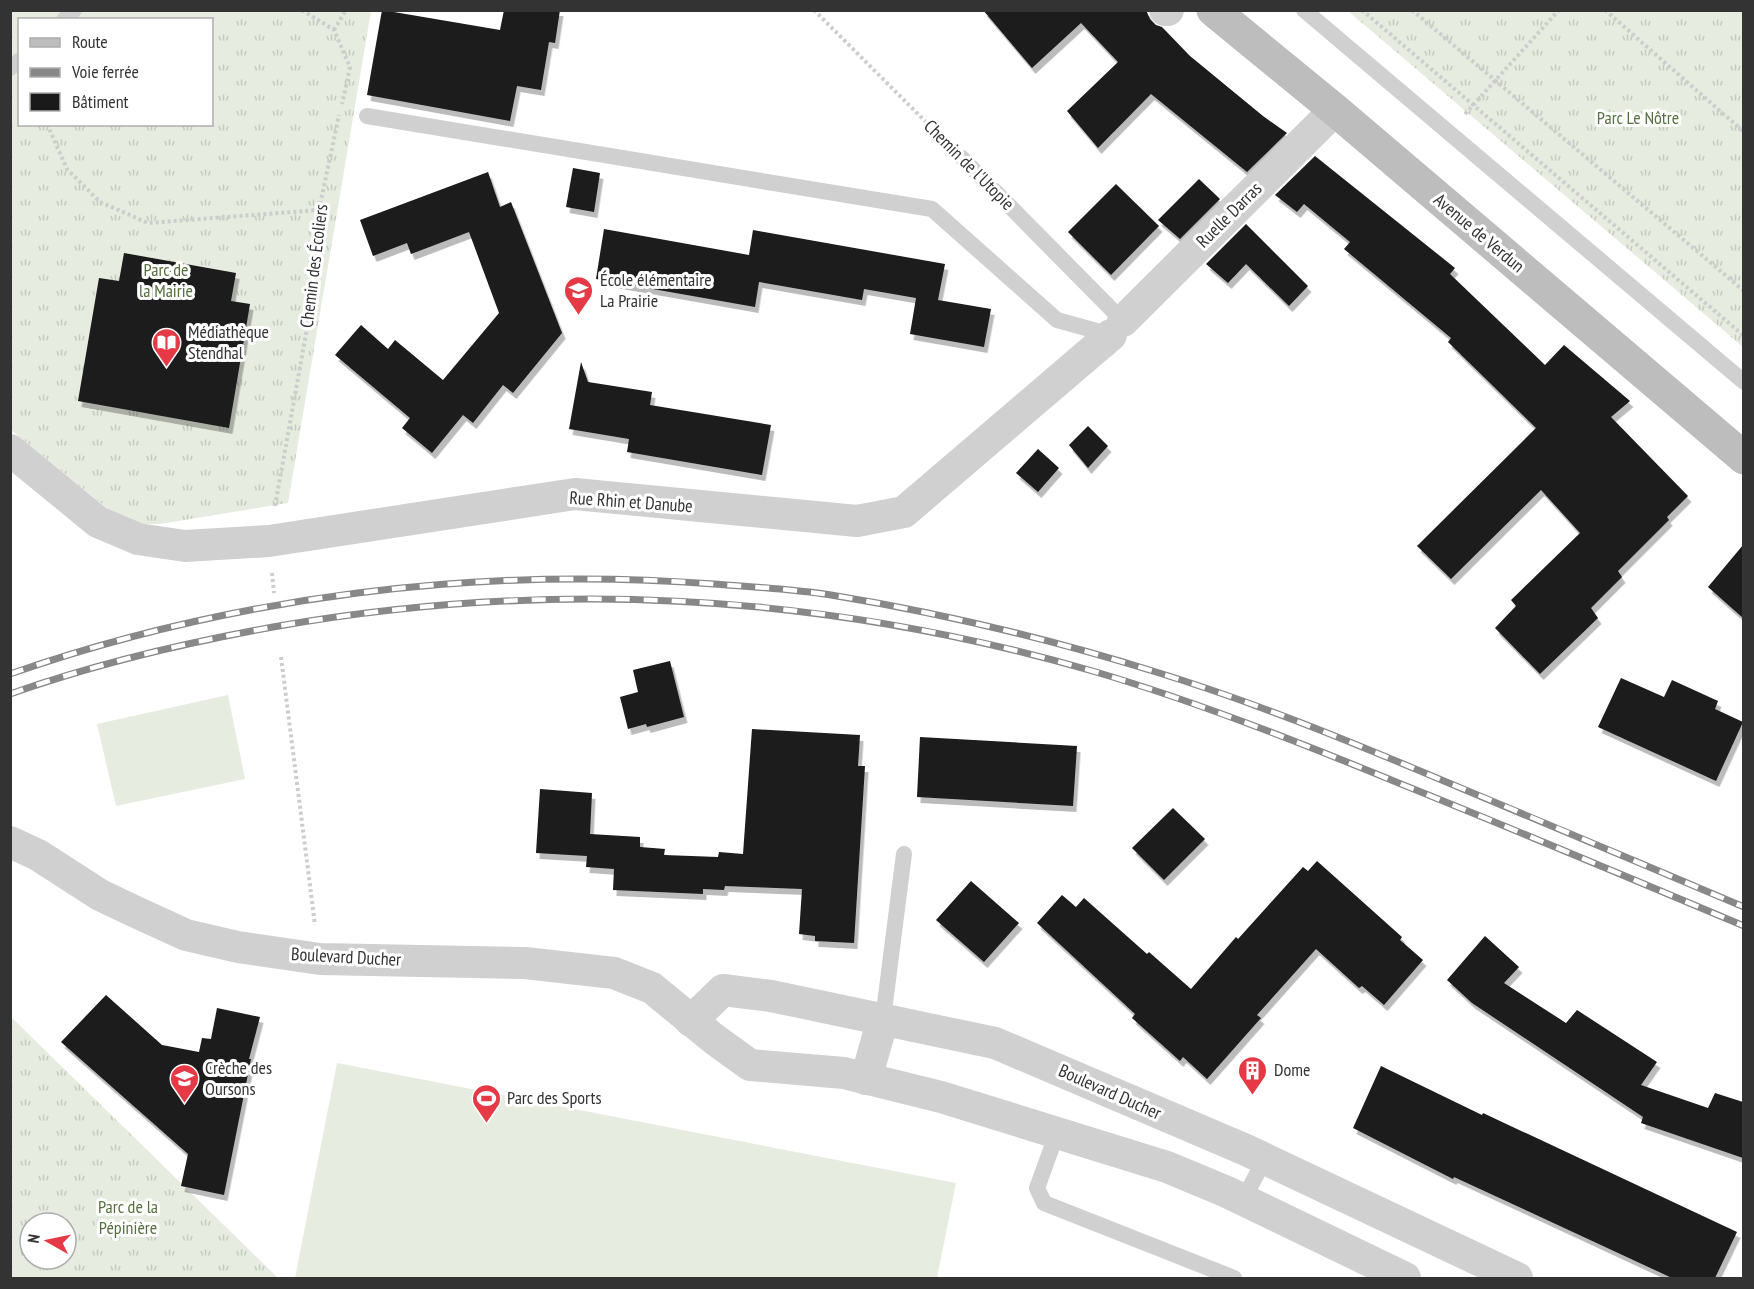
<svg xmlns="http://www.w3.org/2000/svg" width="1754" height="1289" font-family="'PT Sans Narrow',sans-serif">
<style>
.grass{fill:url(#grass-tufts);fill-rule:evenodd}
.garden{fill:#e6ecdf}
.building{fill:#1a1a1a;filter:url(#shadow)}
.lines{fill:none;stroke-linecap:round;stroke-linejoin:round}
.path{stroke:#cdcdcd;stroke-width:4;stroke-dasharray:3 3;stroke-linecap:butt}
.lane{stroke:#d0d0d0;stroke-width:16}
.street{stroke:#d0d0d0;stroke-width:32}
.secondary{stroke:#bdbdbd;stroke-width:33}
.rail-casing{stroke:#888;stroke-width:7}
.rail{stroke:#fff;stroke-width:4.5;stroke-dasharray:14;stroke-linecap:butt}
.labels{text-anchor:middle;stroke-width:6;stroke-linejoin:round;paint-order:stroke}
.park-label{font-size:18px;fill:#56703f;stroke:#fff}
.street-label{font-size:18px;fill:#333;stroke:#fff}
.poi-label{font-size:18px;fill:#333;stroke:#fff;text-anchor:start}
</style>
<defs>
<pattern id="grass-tufts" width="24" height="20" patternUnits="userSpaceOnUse" patternTransform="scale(1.5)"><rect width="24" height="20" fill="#e6ecdf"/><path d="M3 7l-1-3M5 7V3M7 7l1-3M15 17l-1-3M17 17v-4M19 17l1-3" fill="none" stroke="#c6cbc0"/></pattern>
<filter id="shadow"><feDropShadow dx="3.5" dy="6" stdDeviation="0" flood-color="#0004"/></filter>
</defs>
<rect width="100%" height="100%" fill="#fff"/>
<!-- grass -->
<g class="grass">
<path d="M10,11H371L288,503L160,524H142L112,512L11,430ZM20,20H212V124H20Z"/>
<path d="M1348,11H1743V347Z"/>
<path d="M10,1016L278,1278H11ZM30,1223H66V1259H30Z"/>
</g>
<!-- garden -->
<g class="garden">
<path d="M228,695L245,779L116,806L97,724Z"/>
<path d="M337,1063L956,1183L937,1278H295Z"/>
</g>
<!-- building -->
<g class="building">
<path d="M382,10L500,30L504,10H560L555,43L549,42L541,90L517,86L510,121L367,95Z"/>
<path d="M983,10H1146L1150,19L1156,25L1162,27L1190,56L1263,116L1287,133L1247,172L1151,94L1098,148L1067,111L1118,62L1081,23L1032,68Z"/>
<path d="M1315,156L1455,268L1450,274L1545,365L1564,345L1630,401L1611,417L1688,496L1667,517L1669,520L1618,571L1622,577L1591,608L1598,618L1540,674L1495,628L1516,606L1511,600L1580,533L1541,490L1451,579L1417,546L1536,428L1448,342L1451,338L1344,249L1350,242L1304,204L1297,212L1275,195Z"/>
<path d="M573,168L600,173L594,212L566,207Z"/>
<path d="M488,172L500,207L511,202L562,333L513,393L503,385L473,423L463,415L432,453L402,428L410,418L335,355L361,325L388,349L395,340L443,380L499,313L469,232L411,254L407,243L373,256L360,220Z"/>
<path d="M1199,179L1220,199L1180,239L1158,220Z"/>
<path d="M1116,184L1159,226L1111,275L1068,232Z"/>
<path d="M1246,224L1308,286L1289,306L1246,264L1228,283L1206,264Z"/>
<path d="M604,229L749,255L753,230L945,264L938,300L991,309L984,347L910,334L916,298L864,289L862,300L759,282L755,307L596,279Z"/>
<path d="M124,253L236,273L231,301L250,304L229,428L78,401L99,278L119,281Z"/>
<path d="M581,362L588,382L652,392L650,405L771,425L762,475L627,452L629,439L569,429Z"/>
<path d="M1088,426L1108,446L1088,468L1069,445Z"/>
<path d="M1038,449L1059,468L1038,492L1016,473Z"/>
<path d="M1743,545V618L1708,587Z"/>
<path d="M670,661L684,717L647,727L646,724L628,729L620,697L638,692L633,670Z"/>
<path d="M1621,678L1664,697L1672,680L1718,701L1715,709L1743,722L1716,781L1598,727Z"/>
<path d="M752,729L860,735L858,766H865L854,943L815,941V936L799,934L802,889L725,886L724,890L703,889V894L613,890L614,869L586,867L587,856L536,853L540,789L592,793L590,834L640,837V847L665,849L664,855L718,857L719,852L743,854Z"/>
<path d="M920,737L1077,746L1073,806L917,797Z"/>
<path d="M1173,808L1205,839L1164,880L1132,848Z"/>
<path d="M1317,861L1402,937L1400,940L1423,960L1384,1005L1362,986L1359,988L1316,949L1257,1015L1261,1018L1207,1079L1183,1057L1180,1061L1132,1018L1135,1014L1037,923L1062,895L1076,907L1084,898L1147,954L1149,952L1191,989L1236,937L1238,939L1303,867L1308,871Z"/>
<path d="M971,881L1019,923L984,962L936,920Z"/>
<path d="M1485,936L1519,967L1504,983L1566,1023L1577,1010L1657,1062L1641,1085L1708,1108L1715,1093L1743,1102V1158L1641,1123L1643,1117L1472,1003L1447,980Z"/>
<path d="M106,995L162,1045L199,1052L202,1038L211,1039L217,1008L260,1017L249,1059H251L224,1195L181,1186L188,1154L61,1042Z"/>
<path d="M1381,1066L1482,1115L1483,1113L1737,1232L1715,1278H1672L1454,1177L1453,1179L1353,1128Z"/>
</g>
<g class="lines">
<!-- path -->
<g class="path">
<path d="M302,10L334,30L350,67L342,104"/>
<path d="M814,10L945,141"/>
<path d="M1362,10L1744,336"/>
<path d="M1412,10L1744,291"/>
<path d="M1605,10L1744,132"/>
<path d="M334,30L346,10"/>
<path d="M1465,114L1559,10"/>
<path d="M47,124L67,169L100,202L148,223L319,210"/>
<path d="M275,506L315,284L319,210L339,115"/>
<path d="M272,573L274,593"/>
<path d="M281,657L315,925"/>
</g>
<!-- lane -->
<g class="lane">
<path d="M1304,10L1744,382"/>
<path d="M64,20L74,10"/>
<path d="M10,68L20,60"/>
<path d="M367,116L932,209L1057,320L1111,335L1123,321L962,158"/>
<path d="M883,1019L904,854"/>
<path d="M1057,1133L1037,1188L1044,1203L1234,1278"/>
<path d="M1243,1200L1265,1159"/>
</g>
<!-- street -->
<g class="street">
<path d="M1165,10H1168"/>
<path d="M1123,321L1335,110"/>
<path d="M10,450L98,522L138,539L185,546L269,541L575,494L857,521L904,512L1111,335"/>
<path d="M10,842L38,855L100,895L138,913L186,935L238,947L320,959L525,963L614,973L652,988L714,1039L750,1065L844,1073L941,1097L1167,1167L1227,1192L1405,1278"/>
<path d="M691,1021L723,990L771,996L995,1043L1246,1150L1517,1278"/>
<path d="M866,1079L883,1019"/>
</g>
<!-- secondary -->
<path class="secondary" d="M1213,10L1335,110L1744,458"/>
<defs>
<g id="rail">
<path d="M10,674C234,596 478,566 714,584C753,587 792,589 831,595C941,613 1050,639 1156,672C1254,702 1349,741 1444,781C1544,822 1644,865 1744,907"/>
<path d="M10,694C95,664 184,643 273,627C552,578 824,593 1096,672C1200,703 1301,743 1401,784C1516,830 1630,878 1744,926"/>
</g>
</defs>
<!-- rail casing -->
<use href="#rail" class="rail-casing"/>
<!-- rail -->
<use href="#rail" class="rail"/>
</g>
<!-- icons -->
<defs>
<symbol id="school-pin" viewBox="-11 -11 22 30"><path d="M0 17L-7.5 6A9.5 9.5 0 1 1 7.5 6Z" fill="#e63946" stroke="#fff"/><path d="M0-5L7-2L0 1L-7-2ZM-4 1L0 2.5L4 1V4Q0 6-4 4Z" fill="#fff"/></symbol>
<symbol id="library-pin" viewBox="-11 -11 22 30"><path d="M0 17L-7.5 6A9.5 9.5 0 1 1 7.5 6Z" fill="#e63946" stroke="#fff"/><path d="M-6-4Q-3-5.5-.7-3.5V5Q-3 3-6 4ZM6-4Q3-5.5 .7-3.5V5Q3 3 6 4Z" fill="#fff"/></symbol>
<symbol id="building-pin" viewBox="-11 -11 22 30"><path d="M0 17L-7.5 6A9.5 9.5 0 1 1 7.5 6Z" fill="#e63946" stroke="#fff"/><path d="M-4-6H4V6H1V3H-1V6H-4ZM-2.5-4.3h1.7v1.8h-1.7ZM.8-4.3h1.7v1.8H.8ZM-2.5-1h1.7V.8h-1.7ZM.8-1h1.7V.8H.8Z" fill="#fff"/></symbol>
<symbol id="stadium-pin" viewBox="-11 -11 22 30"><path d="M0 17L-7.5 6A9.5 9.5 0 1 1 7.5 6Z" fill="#e63946" stroke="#fff"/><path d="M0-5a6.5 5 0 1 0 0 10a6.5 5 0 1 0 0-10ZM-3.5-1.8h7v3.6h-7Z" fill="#fff"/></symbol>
</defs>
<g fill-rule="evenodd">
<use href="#school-pin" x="562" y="274" width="33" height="45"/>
<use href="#library-pin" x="150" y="326" width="33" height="45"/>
<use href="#building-pin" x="1236" y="1054" width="33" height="45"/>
<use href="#school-pin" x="168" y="1062" width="33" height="45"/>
<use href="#stadium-pin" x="470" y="1082" width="33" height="45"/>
</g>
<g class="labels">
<!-- park labels -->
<g class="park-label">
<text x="1638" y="124">Parc Le Nôtre</text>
<text x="166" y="276">Parc de<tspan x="166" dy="21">la Mairie</tspan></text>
<text x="128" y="1213">Parc de la<tspan x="128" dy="21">Pépinière</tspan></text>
</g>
<!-- street labels -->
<g class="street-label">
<text transform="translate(969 165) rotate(45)" y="6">Chemin de l'Utopie</text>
<text transform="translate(1229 215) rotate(-45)" y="6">Ruelle Darras</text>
<text transform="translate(1479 233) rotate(40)" y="6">Avenue de Verdun</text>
<text transform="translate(314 266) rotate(-83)" y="6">Chemin des Écoliers</text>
<text transform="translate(631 502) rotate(4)" y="6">Rue Rhin et Danube</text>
<text transform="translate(346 957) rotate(3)" y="6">Boulevard Ducher</text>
<text transform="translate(1110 1092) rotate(24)" y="6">Boulevard Ducher</text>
</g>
<!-- poi labels -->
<g class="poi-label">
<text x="600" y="286">École élémentaire<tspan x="600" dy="21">La Prairie</tspan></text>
<text x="188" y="338">Médiathèque<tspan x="188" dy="21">Stendhal</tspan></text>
<text x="205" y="1074">Crèche des<tspan x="205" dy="21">Oursons</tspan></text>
<text x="1274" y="1076">Dome</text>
<text x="507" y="1104">Parc des Sports</text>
</g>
</g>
<!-- border -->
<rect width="1754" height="1289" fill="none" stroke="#333333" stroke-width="24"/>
<!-- legend -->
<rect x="18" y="18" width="195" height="108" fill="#ffffff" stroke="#adadad" stroke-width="1.5"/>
<rect x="30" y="38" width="30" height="9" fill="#bdbdbd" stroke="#adadad" stroke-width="1.5"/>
<text x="72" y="48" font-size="18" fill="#333333">Route</text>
<rect x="30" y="68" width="30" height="9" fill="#888888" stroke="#adadad" stroke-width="1.5"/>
<text x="72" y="78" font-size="18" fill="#333333">Voie ferrée</text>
<rect x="30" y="93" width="30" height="18" fill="#1a1a1a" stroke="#adadad" stroke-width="1.5"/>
<text x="72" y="108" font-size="18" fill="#333333">Bâtiment</text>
<!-- north arrow -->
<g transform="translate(48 1241) rotate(279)"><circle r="28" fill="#ffffff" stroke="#adadad" stroke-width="1.5"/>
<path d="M0-4.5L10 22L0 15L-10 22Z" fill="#e63946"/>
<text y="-9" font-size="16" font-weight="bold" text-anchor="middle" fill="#333333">N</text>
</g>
</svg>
